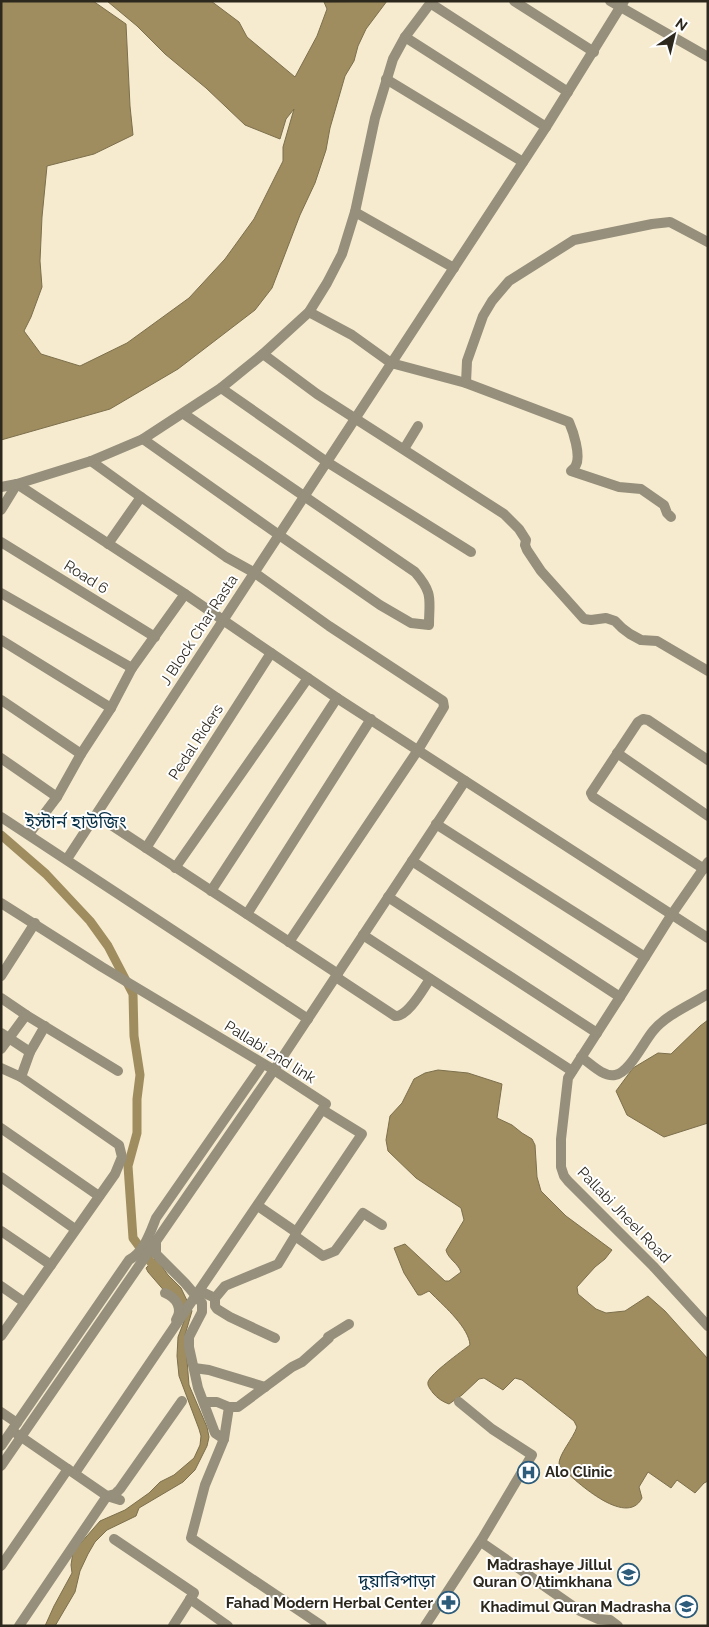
<svg xmlns="http://www.w3.org/2000/svg" width="709" height="1627" font-family="Raleway,'Noto Sans Bengali',sans-serif">
<style>
.water{fill:#9f8d5f;stroke:#7c6f4c}
.lines{fill:none;stroke-linecap:round;stroke-linejoin:round}
.canal{stroke:#9f8d5f;stroke-width:9}
.minor{stroke:#968f7b;stroke-width:10}
.labels{text-anchor:middle;stroke-width:4;stroke-linejoin:round;paint-order:stroke}
.street-label{font-size:15px;fill:#2c281e;stroke:#fff}
.poi-label{font-size:15px;font-weight:bold;fill:#2c281e;stroke:#fff;text-anchor:end}
.quarter-label{font-size:18px;fill:#072f46;stroke:#fff}
</style>
<rect width="100%" height="100%" fill="#f6ebcf"/>
<!-- water -->
<g class="water">
<path d="M1,1H93L126,24L130,106L133,135L94,154L47,166L42,217L40,261L42,287L31,317L24,331L41,354L80,366L127,343L189,298L225,259L254,219L283,161V147L294,109L286,119L280,139L245,125L206,88L165,54L137,26L107,1H211L239,22L247,37L295,77L317,36L327,9L324,2L387,1L366,29L358,46L354,61L345,76L330,128L326,150L315,183L300,215L272,288L255,310L178,369L110,409L1,440Z"/>
<path d="M708,1020V1123L664,1137L627,1115L616,1091L633,1068L658,1053L671,1054L700,1026Z"/>
<path d="M438,1070L468,1073L502,1084L497,1118L512,1125L522,1133L532,1139L535,1145L537,1177L541,1191L566,1216L612,1250L605,1259L595,1267L577,1287L578,1294L596,1309L606,1313L625,1311L648,1296L665,1311L708,1359V1481L704,1483L695,1493L677,1480L671,1488L648,1472L639,1487L642,1498C626,1529 573,1479 559,1465C558,1455 573,1439 577,1427L574,1421L522,1380L515,1378L503,1390L484,1378L479,1379L462,1395L449,1404C443,1402 437,1398 433,1393C431,1390 427,1386 428,1382C430,1374 462,1351 470,1345C469,1328 445,1307 433,1295L429,1291L421,1295H418L404,1273L394,1248L405,1244L445,1281H449L461,1272C458,1263 448,1259 446,1250L464,1220L461,1208L416,1178L388,1151L386,1140L390,1116L402,1103L414,1079L425,1073Z"/>
<path d="M156,1258L168,1275L181,1288L192,1311L185,1335L189,1385L207,1427L209,1437L207,1446L195,1470L183,1482L139,1508L136,1516L107,1530L95,1542L88,1554L80,1571L75,1592L55,1626H45L54,1606L72,1573L71,1565L73,1552L100,1521L125,1510L149,1493L160,1482L174,1475L194,1458L200,1445L201,1436L199,1429L179,1376L177,1356L178,1337L186,1316L148,1272L146,1268Z"/>
</g>
<g class="lines">
<!-- canal -->
<path class="canal" d="M1,835L46,874L90,921L108,946L133,994L134,1036L140,1075L137,1099V1133L128,1166L133,1238L158,1272"/>
<!-- minor -->
<g class="minor">
<path d="M514,1L594,52"/>
<path d="M610,1L708,57"/>
<path d="M430,3L568,92"/>
<path d="M405,37L546,127"/>
<path d="M386,79L523,162"/>
<path d="M355,212L454,268"/>
<path d="M309,312L352,335L391,363L466,383L569,422C573,431 581,455 576,465C575,468 573,469 571,471L619,487L641,489L664,505L667,513L671,517"/>
<path d="M263,354L317,394L504,514L519,529L526,540L525,545L527,550L541,571L584,619L591,620L606,618L615,621L622,628L630,634L641,640L657,641L708,671"/>
<path d="M466,383L467,361L483,316L492,301L509,281L574,240L652,224L670,222L708,242"/>
<path d="M221,388L327,462L471,552"/>
<path d="M143,439L279,535L380,605L411,623L429,625C429,599 434,594 415,572L184,414"/>
<path d="M404,449L418,426"/>
<path d="M91,461L141,497L226,557L255,573L329,626L443,701L444,707L418,750L289,942"/>
<path d="M17,484L185,594L337,698L708,938"/>
<path d="M1,487L17,484L91,461L143,439L221,388L263,354L309,312L327,283L342,254L355,212L375,118L393,59L405,37L432,1"/>
<path d="M1,510L17,484"/>
<path d="M1,542L155,637"/>
<path d="M108,544L141,497"/>
<path d="M1,593L132,668"/>
<path d="M1,640L111,708"/>
<path d="M1,700L81,754"/>
<path d="M617,753L708,816"/>
<path d="M1,758L57,797"/>
<path d="M96,815L338,974"/>
<path d="M1,817L308,1019"/>
<path d="M436,824L645,957"/>
<path d="M29,834L57,797L81,754L111,708L132,668L185,594"/>
<path d="M146,848L271,653"/>
<path d="M67,859L546,127L624,1"/>
<path d="M412,861L620,997"/>
<path d="M708,862L672,914L620,997L568,1078L561,1139V1167L564,1176L568,1181L653,1266L708,1326"/>
<path d="M175,868L308,678"/>
<path d="M704,869L593,797L591,793L638,722L643,719L648,720L708,760"/>
<path d="M211,891L337,698"/>
<path d="M388,897L597,1033"/>
<path d="M1,903L102,967L274,1070L326,1104L75,1473"/>
<path d="M247,914L371,719"/>
<path d="M363,935L572,1071"/>
<path d="M1,976L35,923"/>
<path d="M336,977L395,1016C408,1017 423,989 430,979"/>
<path d="M1,998L26,1015L1,1049"/>
<path d="M26,1015L118,1071"/>
<path d="M1,1033L30,1052"/>
<path d="M581,1057C591,1064 603,1077 615,1075C629,1073 643,1043 653,1031C666,1015 690,1005 708,994"/>
<path d="M1,1068L21,1077L119,1145L122,1157L115,1174L1,1336"/>
<path d="M21,1077L30,1052L45,1026"/>
<path d="M1,1128L99,1196"/>
<path d="M1,1177L75,1229"/>
<path d="M258,1206L296,1232L295,1236"/>
<path d="M1,1231L51,1265"/>
<path d="M296,1232L362,1134L323,1110"/>
<path d="M156,1241V1254L185,1283L202,1303V1312L189,1337V1347L198,1388L215,1433L224,1439"/>
<path d="M1,1286L24,1302"/>
<path d="M200,1291L215,1298L225,1286L278,1264L295,1236L323,1256L335,1251L363,1213L382,1225"/>
<path d="M165,1293C177,1298 183,1309 176,1320"/>
<path d="M215,1298V1306L217,1309L230,1317L275,1338"/>
<path d="M194,1368L209,1370L265,1387"/>
<path d="M204,1402H217L229,1407L224,1439L205,1485L191,1538L322,1626"/>
<path d="M229,1407H238L292,1367L302,1362L329,1338L328,1337L349,1324"/>
<path d="M1,1412L17,1423"/>
<path d="M17,1434L107,1496L120,1500"/>
<path d="M1,1446L129,1260C144,1252 150,1233 156,1218L263,1064"/>
<path d="M1,1466L274,1070L465,781"/>
<path d="M114,1539L194,1593L173,1626"/>
<path d="M481,1542L580,1611L598,1619L610,1620L618,1626"/>
<path d="M1,1566L68,1469"/>
<path d="M190,1599L228,1626"/>
<path d="M19,1626L107,1496L115,1494L120,1489L182,1401"/>
<path d="M425,1626L482,1539L532,1455L492,1429L459,1402"/>
</g>
</g>
<!-- icons -->
<defs>
<symbol id="hospital-ring" viewBox="-11 -11 22 22"><circle r="9.5" fill="#fff" stroke="#2d5c7a" stroke-width="1.5"/><path d="M-5-5h3v3.5h4V-5h3V5h-3V1.5h-4V5h-3Z" fill="#2d5c7a"/></symbol>
<symbol id="school-ring" viewBox="-11 -11 22 22"><circle r="9.5" fill="#fff" stroke="#2d5c7a" stroke-width="1.5"/><path d="M0-5L7-2L0 1L-7-2ZM-4 1L0 2.5L4 1V4Q0 6-4 4Z" fill="#2d5c7a"/></symbol>
<symbol id="pharmacy-ring" viewBox="-11 -11 22 22"><circle r="9.5" fill="#fff" stroke="#2d5c7a" stroke-width="1.5"/><path d="M-2-6h4v4h4v4h-4v4h-4v-4h-4v-4h4Z" fill="#2d5c7a"/></symbol>
</defs>
<g fill-rule="evenodd">
<use href="#hospital-ring" x="516" y="1460" width="25" height="25"/>
<use href="#school-ring" x="616" y="1562" width="25" height="25"/>
<use href="#pharmacy-ring" x="436" y="1590" width="25" height="25"/>
<use href="#school-ring" x="674" y="1594" width="25" height="25"/>
</g>
<g class="labels">
<!-- street labels -->
<g class="street-label">
<text transform="translate(86 577) rotate(32)" y="5">Road 6</text>
<text transform="translate(199 630) rotate(-57)" y="5">J Block Char Rasta</text>
<text transform="translate(196 742) rotate(-57)" y="5">Pedal Riders</text>
<text transform="translate(270 1052) rotate(32)" y="5">Pallabi 2nd link</text>
<text transform="translate(624 1215) rotate(46)" y="5">Pallabi Jheel Road</text>
</g>
<!-- poi labels -->
<g class="poi-label">
<text x="545" y="1477" text-anchor="start">Alo Clinic</text>
<text x="612" y="1570">Madrashaye Jillul<tspan x="612" dy="17">Quran O Atimkhana</tspan></text>
<text x="433" y="1608">Fahad Modern Herbal Center</text>
<text x="671" y="1612">Khadimul Quran Madrasha</text>
</g>
<!-- quarter labels -->
<g class="quarter-label">
<text x="76" y="828">ইস্টার্ন হাউজিং</text>
<text x="397" y="1587">দুয়ারিপাড়া</text>
</g>
</g>
<!-- border -->
<rect width="709" height="1627" fill="none" stroke="#2c281e" stroke-width="5"/>
<!-- north arrow -->
<g transform="translate(674 35) rotate(35)" stroke="#ffffff" stroke-width="4" paint-order="stroke">
<path d="M0-4L9 19L0 12L-9 19Z" fill="#2c281e"/>
<text y="-8" font-size="14" font-weight="bold" text-anchor="middle" fill="#2c281e">N</text>
</g>
</svg>
